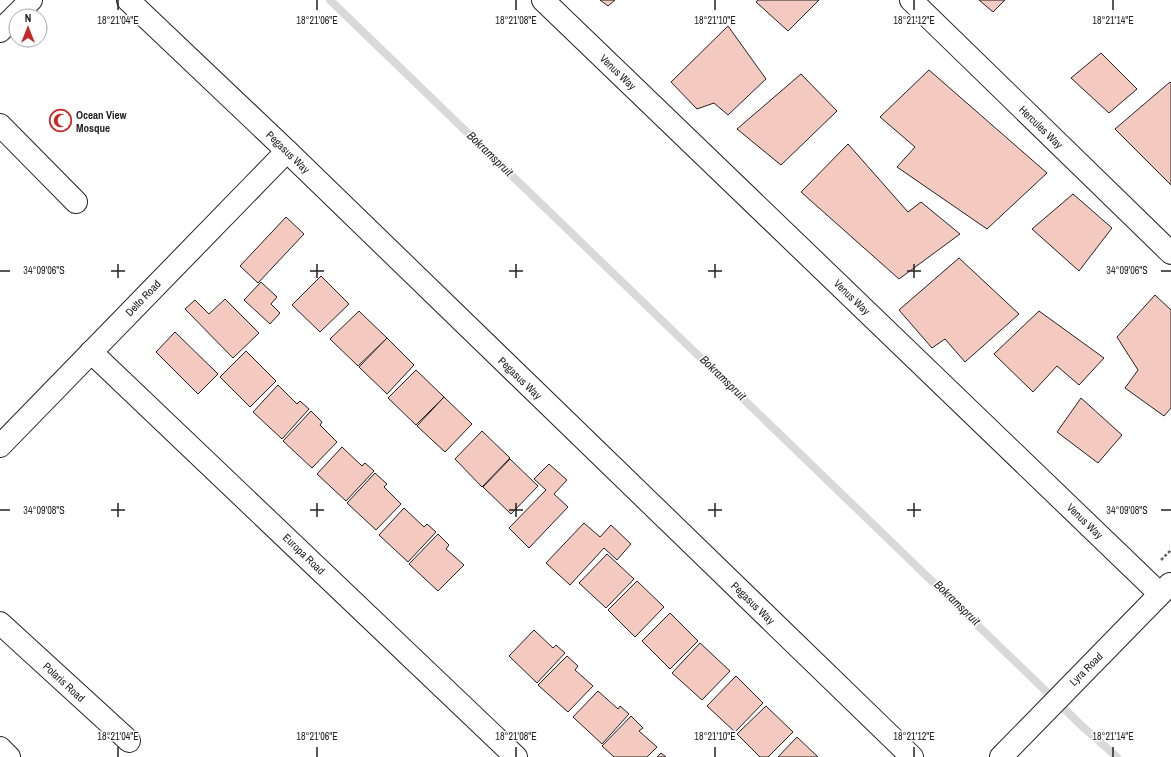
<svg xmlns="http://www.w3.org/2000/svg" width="1171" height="757" font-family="'Archivo Narrow',sans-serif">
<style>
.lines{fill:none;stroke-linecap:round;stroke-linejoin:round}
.stream{stroke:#d9d9d9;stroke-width:8}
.building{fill:#f3c9c0;stroke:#222}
.minor-casing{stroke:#222;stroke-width:24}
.path{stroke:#646464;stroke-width:2.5;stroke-dasharray:3 2;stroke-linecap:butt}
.minor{stroke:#fff;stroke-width:22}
.ticks{fill:none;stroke:#222;stroke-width:1.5}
.labels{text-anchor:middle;stroke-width:3;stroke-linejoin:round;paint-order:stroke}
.street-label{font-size:11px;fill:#222;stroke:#fff}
.poi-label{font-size:11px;font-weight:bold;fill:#222;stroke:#fff;text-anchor:start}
.water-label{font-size:12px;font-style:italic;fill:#222;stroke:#fff}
.ticks-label{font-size:10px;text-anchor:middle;fill:#222;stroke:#fff;stroke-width:3;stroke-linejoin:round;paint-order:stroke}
</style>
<rect width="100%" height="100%" fill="#fff"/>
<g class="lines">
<!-- stream -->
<path class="stream" d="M330,0L1083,727L1117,757"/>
</g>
<!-- building -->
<g class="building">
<path d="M600,0H615L608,6Z"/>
<path d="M758,0H819L788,31L756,2Z"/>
<path d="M979,0H1005L993,12Z"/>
<path d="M728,26L766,79L728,115L714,103L697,109L671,82Z"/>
<path d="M1101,53L1137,89L1109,113L1071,78Z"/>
<path d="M929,70L1047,173L987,229L897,167L915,147L880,117Z"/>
<path d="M801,74L837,111L781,165L737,129Z"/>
<path d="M1170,82L1171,83V185L1115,129Z"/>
<path d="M848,144L908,212L921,202L960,234L899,279L801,192Z"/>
<path d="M1073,194L1112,228L1079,271L1032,229Z"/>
<path d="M286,217L304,234L258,283L240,266Z"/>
<path d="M959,258L1019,314L965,362L945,339L932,348L899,310Z"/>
<path d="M321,276L349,304L320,332L292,305Z"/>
<path d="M261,282L277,297L271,304L280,313L270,324L244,300Z"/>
<path d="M1155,295L1171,310V408L1164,416L1125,388L1138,370L1117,337Z"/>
<path d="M225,299L259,333L233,358L185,309L195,300L209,314Z"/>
<path d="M359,311L387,338L358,366L330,339Z"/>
<path d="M1039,311L1104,358L1079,385L1057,366L1033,392L994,354Z"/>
<path d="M175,332L218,374L198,394L156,352Z"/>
<path d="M387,338L414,365L387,394L359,367Z"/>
<path d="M246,351L276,381L250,407L220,377Z"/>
<path d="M416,370L444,397L416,425L388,398Z"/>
<path d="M278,385L297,404L300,401L309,409L282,439L253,412Z"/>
<path d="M444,397L472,424L445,452L417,426Z"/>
<path d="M1081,398L1122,435L1098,463L1057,432Z"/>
<path d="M311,411L322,422L320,425L337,442L312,468L283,441Z"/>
<path d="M482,431L510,458L482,487L455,459Z"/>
<path d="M342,447L362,466L365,463L374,471L346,501L317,474Z"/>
<path d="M510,459L538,486L511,514L483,487Z"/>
<path d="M549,464L567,480L554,494L568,507L529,548L509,528L546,490L534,479Z"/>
<path d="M375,473L387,484L384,487L401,504L376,530L347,503Z"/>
<path d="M404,508L424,527L427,524L436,532L408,562L379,535Z"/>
<path d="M584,523L600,537L611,525L631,544L617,560L604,548L570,585L546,563Z"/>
<path d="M438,534L449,545L446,549L464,565L438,591L409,564Z"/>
<path d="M607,554L634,579L606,608L579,583Z"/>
<path d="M637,581L664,607L635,637L608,610Z"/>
<path d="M670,613L698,641L670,669L642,641Z"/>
<path d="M534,630L553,648L556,645L565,653L537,683L509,656Z"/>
<path d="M700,643L730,671L702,700L672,673Z"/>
<path d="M567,656L578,666L575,670L593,686L568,712L538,685Z"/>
<path d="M736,676L763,703L735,732L707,706Z"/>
<path d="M598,691L618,709L620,706L629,714L602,744L573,717Z"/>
<path d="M766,706L793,732L768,757H760L737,734Z"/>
<path d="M631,716L643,728L639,731L657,747L647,757H614L602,746Z"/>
<path d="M797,737L818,757H778Z"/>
<path d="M661,753L666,757H657Z"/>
</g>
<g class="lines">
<defs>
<g id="minor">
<path d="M128,0L287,151L912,757"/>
<path d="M543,0L1160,594"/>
<path d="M911,0L1171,253"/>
<path d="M0,31L31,0"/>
<path d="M0,125L76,202"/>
<path d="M91,352L516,757"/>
<path d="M0,446L287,151"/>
<path d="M0,623L129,741"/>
<path d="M0,748L9,757"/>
<path d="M1001,757L1170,584"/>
</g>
</defs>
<!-- minor casing -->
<use href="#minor" class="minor-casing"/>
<!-- path -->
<path class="path" d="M1161,560L1171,550"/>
<!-- minor -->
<use href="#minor" class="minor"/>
</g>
<!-- ticks -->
<path class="ticks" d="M118,0V10M317,0V10M516,0V10M715,0V10M914,0V10M1113,0V10M118,264V278M317,264V278M516,264V278M715,264V278M914,264V278M0,271H10M111,271H125M310,271H324M509,271H523M708,271H722M907,271H921M1161,271H1171M118,503V517M317,503V517M516,503V517M715,503V517M914,503V517M0,510H10M111,510H125M310,510H324M509,510H523M708,510H722M907,510H921M1161,510H1171M118,747V757M317,747V757M516,747V757M715,747V757M914,747V757M1113,747V757"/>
<!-- icons -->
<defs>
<symbol id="mosque-ring" viewBox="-11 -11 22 22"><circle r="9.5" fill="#fff" stroke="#c62828" stroke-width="1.5"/><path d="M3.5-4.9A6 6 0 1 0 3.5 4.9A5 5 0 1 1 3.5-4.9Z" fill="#c62828"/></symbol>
</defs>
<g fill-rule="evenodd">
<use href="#mosque-ring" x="48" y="108" width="25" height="25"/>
</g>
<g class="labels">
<!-- street labels -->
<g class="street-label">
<text transform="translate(618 72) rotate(44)" y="4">Venus Way</text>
<text transform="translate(1041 127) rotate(44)" y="4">Hercules Way</text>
<text transform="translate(288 152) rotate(44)" y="4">Pegasus Way</text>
<text transform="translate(852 297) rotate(44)" y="4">Venus Way</text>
<text transform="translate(143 298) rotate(-46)" y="4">Delto Road</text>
<text transform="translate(520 378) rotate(44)" y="4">Pegasus Way</text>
<text transform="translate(1085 521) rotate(44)" y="4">Venus Way</text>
<text transform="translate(304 554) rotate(44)" y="4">Europa Road</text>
<text transform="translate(753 603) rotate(44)" y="4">Pegasus Way</text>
<text transform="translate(1086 669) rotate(-45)" y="4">Lyra Road</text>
<text transform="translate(64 682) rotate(43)" y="4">Polaris Road</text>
</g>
<!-- poi labels -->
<g class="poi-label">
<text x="76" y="119">Ocean View<tspan x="76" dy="13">Mosque</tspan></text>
</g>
<!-- water labels -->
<g class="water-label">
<text transform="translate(490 154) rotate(44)" y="4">Bokramspruit</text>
<text transform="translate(723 378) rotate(44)" y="4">Bokramspruit</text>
<text transform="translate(957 603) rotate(44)" y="4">Bokramspruit</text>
</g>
</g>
<g class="ticks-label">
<text x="118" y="24">18°21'04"E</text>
<text x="317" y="24">18°21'06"E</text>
<text x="516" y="24">18°21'08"E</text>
<text x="715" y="24">18°21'10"E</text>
<text x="914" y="24">18°21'12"E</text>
<text x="1113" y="24">18°21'14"E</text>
<text x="44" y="274">34°09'06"S</text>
<text x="1127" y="274">34°09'06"S</text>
<text x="44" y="514">34°09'08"S</text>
<text x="1127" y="514">34°09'08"S</text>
<text x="118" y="740">18°21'04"E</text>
<text x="317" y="740">18°21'06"E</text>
<text x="516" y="740">18°21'08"E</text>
<text x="715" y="740">18°21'10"E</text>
<text x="914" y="740">18°21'12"E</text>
<text x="1113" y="740">18°21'14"E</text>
</g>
<!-- north arrow -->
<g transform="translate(28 28)"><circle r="19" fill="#ffffff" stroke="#a7a7a7"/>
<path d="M0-3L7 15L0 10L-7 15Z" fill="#c62828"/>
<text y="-6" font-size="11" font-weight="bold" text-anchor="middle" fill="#222222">N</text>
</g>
</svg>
